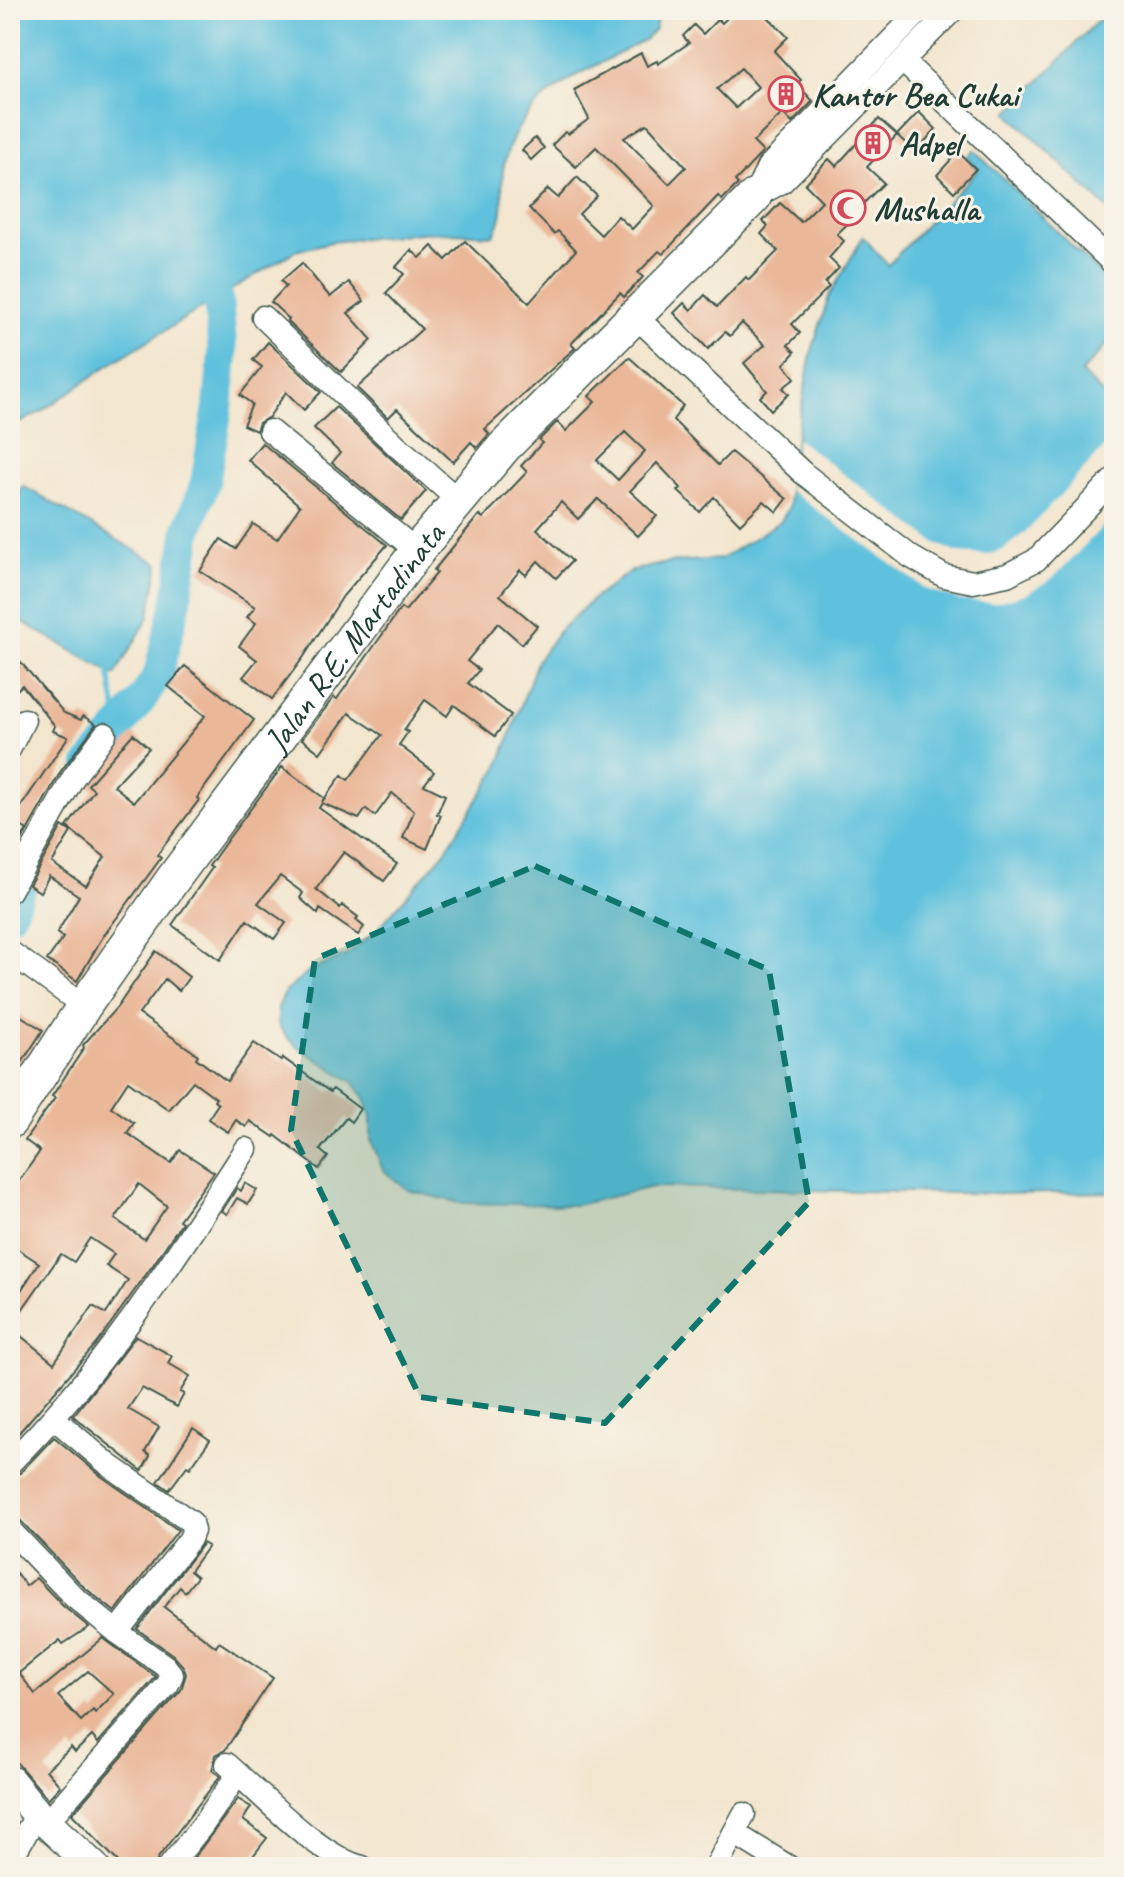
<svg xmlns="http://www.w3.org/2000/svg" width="1124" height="1877" font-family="Caveat,sans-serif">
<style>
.water{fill:#5fc1dd;stroke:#3f7f88;stroke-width:2}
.pier{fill:#f3e6cf}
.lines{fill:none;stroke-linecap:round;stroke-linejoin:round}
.stream{stroke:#5fc1dd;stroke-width:5}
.river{stroke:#5fc1dd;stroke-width:30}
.building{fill:#eab799;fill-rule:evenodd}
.minor-casing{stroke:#3f564b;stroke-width:25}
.major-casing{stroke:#3f564b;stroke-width:33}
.highway-casing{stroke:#3f564b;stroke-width:37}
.minor{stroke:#fff;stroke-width:22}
.major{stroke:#fff;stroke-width:30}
.highway{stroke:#fff;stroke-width:34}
.marked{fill:#0f766e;fill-opacity:0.2;stroke:#0f766e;stroke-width:6;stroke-dasharray:16 10;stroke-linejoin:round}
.labels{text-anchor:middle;stroke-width:6;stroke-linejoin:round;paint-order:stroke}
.poi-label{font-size:34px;font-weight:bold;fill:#1f3d34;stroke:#f7f3e8;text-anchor:start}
.street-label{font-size:34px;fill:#1f3d34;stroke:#f7f3e8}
</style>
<rect width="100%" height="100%" fill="#f7f3e8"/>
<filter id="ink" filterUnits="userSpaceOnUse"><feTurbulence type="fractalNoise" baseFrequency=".0125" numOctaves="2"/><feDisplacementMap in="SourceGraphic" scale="16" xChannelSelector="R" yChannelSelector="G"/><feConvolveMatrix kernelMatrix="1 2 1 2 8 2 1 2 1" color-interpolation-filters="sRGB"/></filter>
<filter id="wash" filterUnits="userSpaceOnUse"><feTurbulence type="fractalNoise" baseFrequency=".006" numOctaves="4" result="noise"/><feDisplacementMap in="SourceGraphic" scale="32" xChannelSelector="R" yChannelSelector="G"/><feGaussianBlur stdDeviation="1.8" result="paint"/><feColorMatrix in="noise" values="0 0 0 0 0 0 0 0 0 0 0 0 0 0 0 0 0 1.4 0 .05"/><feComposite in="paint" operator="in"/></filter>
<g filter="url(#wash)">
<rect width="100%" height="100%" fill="#f3e6cf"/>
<!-- water -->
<g class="water">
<path d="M10,10H659L655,29L646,39C587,73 516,92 503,170C500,194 508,213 493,235L432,232L408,234L331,242L295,251L115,361L39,413L10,428Z"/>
<path d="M1108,10H1114V215L1008,113Z"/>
<path d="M974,150L1114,287V337L1081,373L1114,405V1192L1005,1194L652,1187L576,1205L460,1203L408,1190L383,1170L371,1140V1117L365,1098L353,1082L298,1047L284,1034L278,1024V1007L286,991L310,971L347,955L377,930L444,853L499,766L538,659L560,630L593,599L631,571L671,562L721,559L781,521L789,507L790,471L811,354L829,296L863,237L888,265L978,170L967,157Z"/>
<path d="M23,486L159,564L149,617L115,675L10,615V511Z"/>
</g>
<!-- pier -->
<g class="pier">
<path d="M1004,113L1114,218V219L1006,116Z"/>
<path d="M1114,437V515L1054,577L1026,594L994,603L959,600L926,589L789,490L797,439L934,542L957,553L988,555L1003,550L1028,530Z"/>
</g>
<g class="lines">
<!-- stream -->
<path class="stream" d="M109,671L119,728"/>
<!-- river -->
<g class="river">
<path d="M89,765L141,701L158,675L177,599L188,529L205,483L218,407L223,354L218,299"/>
<path d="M10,915L30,865"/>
</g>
</g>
<g id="blocks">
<!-- building -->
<g class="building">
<path d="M735,10H761L788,37L774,51L801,80L797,84L813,101L792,123L783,113L753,142L763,152L735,181L738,184L722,200L718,196L663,254L659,251L638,273L643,277L624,297L620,293L571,344L575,348L485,429L489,434L477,448L471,442L453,462L397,409L388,418L357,388L422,329L386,293L404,274L396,267L411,250L420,258L432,246L446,260L465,241L529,303L576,250L558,231L554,234L529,208L548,189L558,198L577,177L597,196L579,214L601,235L618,216L632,229L654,206L596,147L576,167L552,145L565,132L568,134L589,119L574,90L641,53L647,66L657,61L658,64L689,43L683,36L694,25L703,34L718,19L722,23ZM741,68L758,87L736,108L717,89ZM647,124L686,167L669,184L624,138Z"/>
<path d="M919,112L936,129L915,152L897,135Z"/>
<path d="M879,119L897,135L867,167L884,183L862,205L864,208L837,234L844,241L829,258L839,268L825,283L829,287L792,324L800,333L788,345L795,352L784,364L795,378L783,388L789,394L771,410L760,397L767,391L744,363L765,345L742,323L730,336L725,332L708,349L674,313L684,303L691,310L705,295L717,307L746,277L749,280L778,251L761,234L768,226L763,221L780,203L801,222L822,201L805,184L829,159L836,166Z"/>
<path d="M535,138L544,148L531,160L522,150Z"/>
<path d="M958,152L976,169L954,192L937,175Z"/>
<path d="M302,263L330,297L349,282L364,301L348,313L372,340L341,372L287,321L289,319L271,302L286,286L281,281Z"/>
<path d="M268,342L321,392L304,410L286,392L269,417L259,423L256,431L243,425L252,404L240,395L262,367L253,360Z"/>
<path d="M629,357L683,406L673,420L718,465L731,452L787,499L777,512L764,501L740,524L714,497L700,512L678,491L681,488L657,463L630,491L657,516L638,536L598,499L578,519L561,502L537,529L572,561L556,578L538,561L526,575L520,570L500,595L537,626L522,644L498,623L467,661L479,670L468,683L511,715L495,736L454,705L447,716L425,700L404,730L408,732L399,745L434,772L424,785L445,795L437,814L441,815L427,849L403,838L414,811L392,793L375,816L366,809L359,819L322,803L319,808L397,864L384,881L344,852L316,889L340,908L342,905L358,917L356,920L364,927L358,935L320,909L318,914L300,898L303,893L280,876L258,903L286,923L274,939L247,920L220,960L172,925L212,868L209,866L228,839L282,767L324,798L322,802L342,775L348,780L382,735L349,713L320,753L302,739L334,697L337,699L401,608L405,611L437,573L434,570L479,515L483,518L527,472L521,466L542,443L539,440L557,422L566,431L595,402L589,396ZM625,432L645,451L618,480L597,460Z"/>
<path d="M336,407L426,491L401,520L332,463L340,453L314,428Z"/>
<path d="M262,443L387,545L343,596L303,658L272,699L243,677L257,660L239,646L256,623L247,617L255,607L200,571L221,539L236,549L253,524L277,539L300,506L248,460Z"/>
<path d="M18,659L64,713L81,720L83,716L96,724L61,771L18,847L16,846L27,830L12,820L68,737L53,731L55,726L22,685L18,689L10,681V667Z"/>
<path d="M185,666L254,720L197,798L199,800L157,855L161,858L102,938L77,981L47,960L63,938L57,933L79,896L49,876L40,892L29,885L62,826L71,832L52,863L86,886L105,857L67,827L94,790L88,785L133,734L149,748L114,786L134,802L205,716L168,686Z"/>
<path d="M156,951L189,977L179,991L165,979L139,1014L198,1055L196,1058L227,1081L254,1043L281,1061L283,1058L330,1092L333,1089L360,1109L351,1122L346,1118L320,1150L328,1157L319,1169L275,1135L274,1137L250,1121L246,1127L236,1120L228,1132L208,1119L218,1104L214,1101L216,1098L193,1081L169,1110L128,1081L111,1107L134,1123L127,1133L171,1163L180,1150L214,1172L179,1220L182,1222L153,1265L96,1344L10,1443V1285L20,1292L39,1263L10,1244V1194L40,1151L25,1140L55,1098L52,1096L84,1048L83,1045L118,1006ZM139,1184L167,1206L144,1239L115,1219ZM90,1238L114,1254L106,1266L128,1280L106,1314L93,1306L54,1363L10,1327L61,1254L74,1262Z"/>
<path d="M10,1009L43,1030L10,1081Z"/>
<path d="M245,1183L257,1190L248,1204L237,1198L227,1214L222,1211L237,1188L241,1191Z"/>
<path d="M136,1336L172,1356L168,1363L190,1376L180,1392L184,1394L177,1407L142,1388L128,1409L159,1427L145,1452L150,1456L142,1471L73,1416Z"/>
<path d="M193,1428L210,1440L190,1468L187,1466L169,1490L158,1482Z"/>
<path d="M54,1437L101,1476L178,1530L115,1612L84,1587L20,1520L10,1516V1477L20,1473Z"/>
<path d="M203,1543L208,1546L190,1571L197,1577L185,1592L180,1587L164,1607L216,1647L219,1642L273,1678L225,1750L216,1755L212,1770L220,1776L158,1858L155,1867H123L72,1814L181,1690L186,1674L183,1666L173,1655L137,1629Z"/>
<path d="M10,1565L26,1586L36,1578L64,1607L89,1627L63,1644L60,1640L19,1673L35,1694L103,1638L156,1677L98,1743L92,1736L75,1752L71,1747L46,1770L60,1786L48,1799L10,1755ZM88,1671L114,1694L95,1713L93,1710L81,1721L58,1696Z"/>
<path d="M238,1799L251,1807L243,1820L267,1838L253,1856L266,1867H187Z"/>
</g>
</g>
</g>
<g filter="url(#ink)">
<use href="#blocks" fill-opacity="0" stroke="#3f564b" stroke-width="2"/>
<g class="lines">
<defs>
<g id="minor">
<path d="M903,61L1114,264"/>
<path d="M754,197L782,182L953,10"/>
<path d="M754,197L768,167L921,10"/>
<path d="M634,315L803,473L911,557L944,576L973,582L1007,575L1036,560L1114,479"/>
<path d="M263,317L395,444L459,501"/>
<path d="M270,431L417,551"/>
<path d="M10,748L24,720"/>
<path d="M10,891L73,778L105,734"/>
<path d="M10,952L84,1006"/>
<path d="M55,1419L109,1465L191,1522L193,1531L190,1539L117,1632"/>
<path d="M10,1463C104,1370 174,1260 246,1149"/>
<path d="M10,1530L74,1597L117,1632L165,1666L172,1675L168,1684L47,1822"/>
<path d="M227,1764C261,1794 320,1857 362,1867"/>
<path d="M734,1833L789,1867"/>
<path d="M10,1861L37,1814"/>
<path d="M169,1867L202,1826L238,1774"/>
<path d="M716,1867L744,1814"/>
</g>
<path id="major" d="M10,1781L37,1814L94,1867"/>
<g id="highway">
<path id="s1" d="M10,1121L84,1006L173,879L425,541L504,447L754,197"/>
</g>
</defs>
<!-- minor casing -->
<use href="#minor" class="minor-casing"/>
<!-- major casing -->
<use href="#major" class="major-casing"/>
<!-- highway casing -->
<use href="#highway" class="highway-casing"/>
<!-- minor -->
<use href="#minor" class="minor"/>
<!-- major -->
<use href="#major" class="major"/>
<!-- highway -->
<use href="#highway" class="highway"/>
</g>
</g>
<!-- marked area -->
<path class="marked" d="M535,866L769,970L809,1202L605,1423L420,1397L291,1130L315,959Z"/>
<!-- icons -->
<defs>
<symbol id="building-ring" viewBox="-11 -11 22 22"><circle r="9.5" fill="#f7f3e8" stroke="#d1495b" stroke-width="1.5"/><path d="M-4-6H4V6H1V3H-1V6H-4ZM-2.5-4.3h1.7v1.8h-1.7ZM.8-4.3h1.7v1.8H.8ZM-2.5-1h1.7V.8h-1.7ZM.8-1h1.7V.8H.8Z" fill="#d1495b"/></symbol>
<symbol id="mosque-ring" viewBox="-11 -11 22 22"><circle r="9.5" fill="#f7f3e8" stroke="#d1495b" stroke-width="1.5"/><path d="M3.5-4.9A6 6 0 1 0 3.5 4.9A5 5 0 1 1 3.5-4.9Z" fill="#d1495b"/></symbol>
</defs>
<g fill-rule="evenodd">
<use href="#building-ring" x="766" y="74" width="40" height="40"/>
<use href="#building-ring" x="853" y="123" width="40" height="40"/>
<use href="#mosque-ring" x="828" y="188" width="40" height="40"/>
</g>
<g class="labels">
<!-- poi labels -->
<g class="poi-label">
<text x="812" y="106">Kantor Bea Cukai</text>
<text x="899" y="155">Adpel</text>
<text x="874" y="220">Mushalla</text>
</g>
<!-- street labels -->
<g class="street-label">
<text dy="12" stroke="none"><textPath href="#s1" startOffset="594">Jalan R.E. Martadinata</textPath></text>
</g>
</g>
<!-- margin -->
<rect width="1124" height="1877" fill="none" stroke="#f7f3e8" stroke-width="40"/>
</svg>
